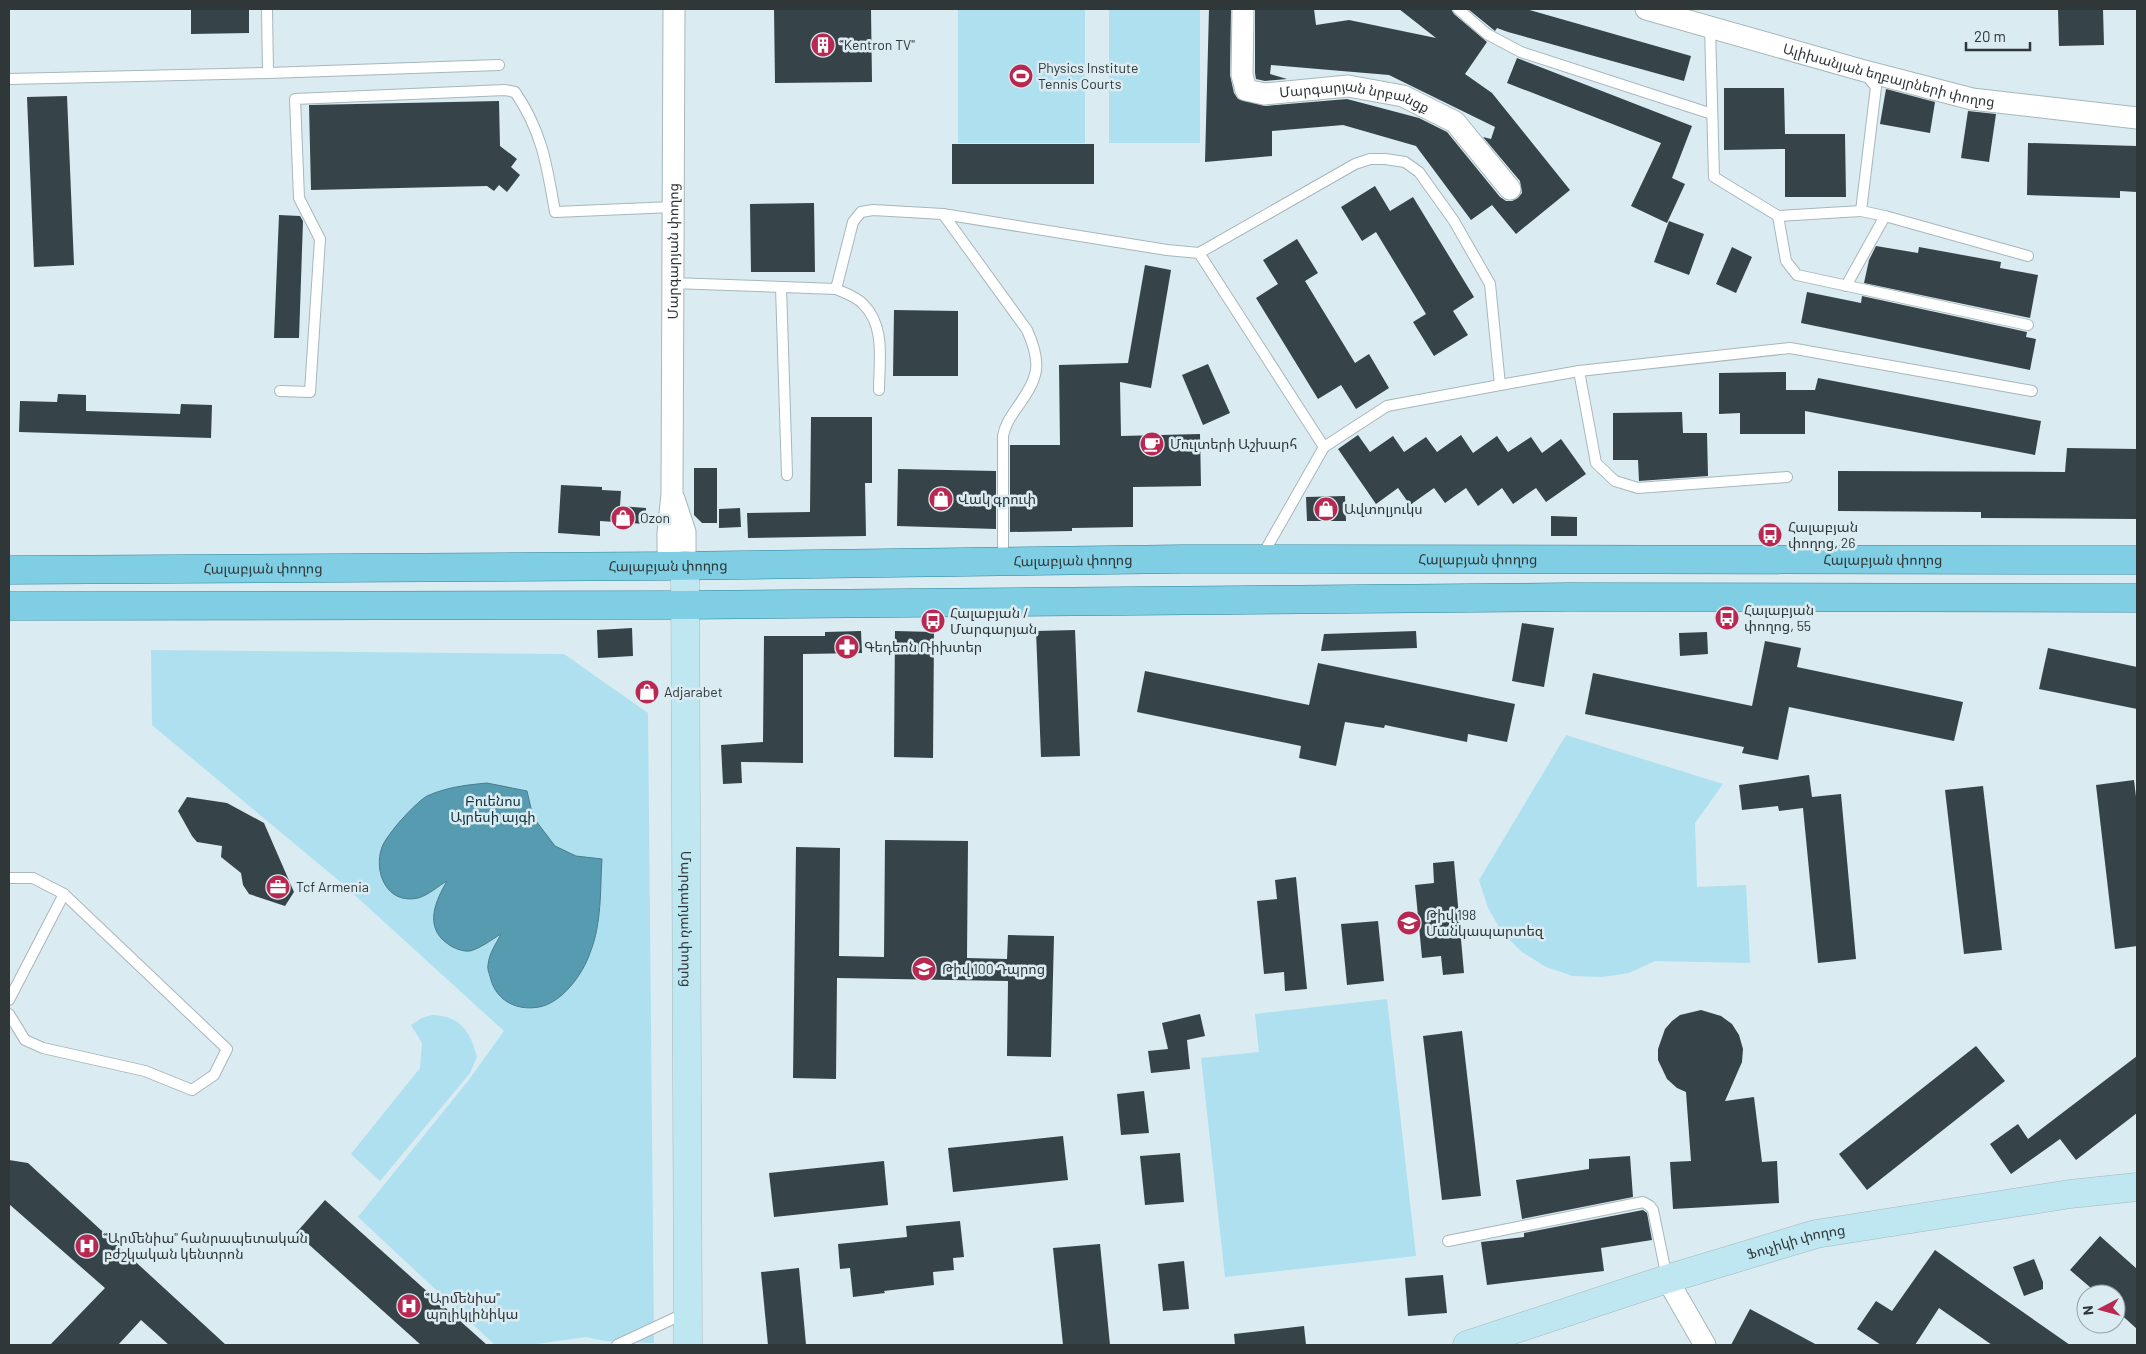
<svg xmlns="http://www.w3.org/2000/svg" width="2146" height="1354" font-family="Barlow,'Noto Sans Armenian',sans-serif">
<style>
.green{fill:#aee0f0}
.water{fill:#569bb0;stroke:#4b7d8c}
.building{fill:#364449}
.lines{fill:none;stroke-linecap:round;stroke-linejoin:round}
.lane-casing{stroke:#a7b7bc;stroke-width:12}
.street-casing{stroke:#a7b7bc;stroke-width:23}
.secondary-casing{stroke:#a7b7bc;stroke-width:29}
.primary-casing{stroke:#2b849b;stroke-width:29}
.lane{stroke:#fff;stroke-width:10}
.street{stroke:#fff;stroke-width:21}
.secondary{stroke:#bfe7f1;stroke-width:28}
.primary{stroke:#7fcee3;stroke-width:28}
.labels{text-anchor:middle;stroke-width:5;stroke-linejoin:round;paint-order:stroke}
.poi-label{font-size:14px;fill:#303739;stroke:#daebf1;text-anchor:start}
.street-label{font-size:14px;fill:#303739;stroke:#daebf1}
.park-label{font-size:14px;fill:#10323c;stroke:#daebf1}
</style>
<rect width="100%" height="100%" fill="#daebf1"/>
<!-- green -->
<g class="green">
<rect x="958" y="9" width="127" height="134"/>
<rect x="1109" y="9" width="91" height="134"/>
<path d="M151,650L564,654L648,713L654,1343L605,1341L586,1337L529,1345H495L358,1217L468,1081L504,1031L337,879L152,725Z"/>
<path d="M1566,735L1723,784L1695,823L1697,887L1746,885L1750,963L1655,961L1629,973L1602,977L1573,976L1546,967L1522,952L1502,932L1488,908L1479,880Z"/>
<path d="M1387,999L1416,1256L1225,1277L1201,1058L1259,1052L1255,1014Z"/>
<path d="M432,1015C461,1016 470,1031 477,1057L470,1073L380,1181L351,1154L420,1068L422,1043L411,1025L422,1018Z"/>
</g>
<!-- water -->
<path class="water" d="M487,783L527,791L533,817L555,846L576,856L602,859C600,891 602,923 590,953C583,974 562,1003 539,1007C517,1011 497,1001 491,980C490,975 487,970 488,965C489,953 496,944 501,934C491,940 481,948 470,951C463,952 453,948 448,944C423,927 436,900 447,881C438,886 429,895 418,898C387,905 373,872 382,847C387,834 415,803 427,796C447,787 466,785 487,783Z"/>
<!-- building -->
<g class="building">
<path d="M191,9H249V33L191,34Z"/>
<path d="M774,9H871L872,82L775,83Z"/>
<path d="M1209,9H1231L1230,75L1234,93L1238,99L1265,106L1347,99L1419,118L1447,132L1500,197L1506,201H1512L1518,198L1522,193L1520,181L1483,137L1491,139L1495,127L1389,75L1271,65L1270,74L1287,79L1265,81L1256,79L1255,73V9H1314L1316,25L1349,20L1436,38L1399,9H1451L1454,14L1487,42L1465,74L1492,93L1570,190L1516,234L1492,205L1471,220L1416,146L1343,125L1272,131V156L1205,162Z"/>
<path d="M1468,9H1526L1691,56L1684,81L1508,32L1497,28L1495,31Z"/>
<path d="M2058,9H2103L2104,45L2059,46Z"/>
<path d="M1517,58L1692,126L1672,178L1685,184L1667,223L1631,206L1661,143L1507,83Z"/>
<path d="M1724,88H1784L1785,134H1845L1846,197H1785V149L1724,150Z"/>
<path d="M1886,89L1935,102L1930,133L1880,124Z"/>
<path d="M67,96L74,265L34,267L27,97Z"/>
<path d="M499,101L500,146L517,159L511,167L520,175L507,192L499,185L494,191L487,186L311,190L309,105Z"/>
<path d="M1968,111L1996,114L1989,162L1961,158Z"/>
<path d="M2028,143L2137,146V192L2120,191V198L2027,195Z"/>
<rect x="952" y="144" width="142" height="40"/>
<path d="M1375,186L1390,211L1413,197L1474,297L1453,311L1468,335L1434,356L1413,322L1426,314L1376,232L1362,241L1341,207Z"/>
<path d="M814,203L815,272H751L750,204Z"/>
<path d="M279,215L300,216L303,221L299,338H274Z"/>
<path d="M1669,221L1704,234L1689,275L1654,262Z"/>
<path d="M1297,239L1318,273L1305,281L1355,363L1369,354L1389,388L1356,409L1341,385L1318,399L1256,298L1278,284L1263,260Z"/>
<path d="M1876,246L1918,253L1919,247L2001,262L2000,268L2038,275L2030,318L1864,283L1869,260Z"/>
<path d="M1732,247L1752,257L1736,293L1716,284Z"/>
<path d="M1145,265L1171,270L1151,388L1120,382L1121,436L1200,434L1201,486L1133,487V527L1072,528V531L1010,532V445H1060L1059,365L1128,363Z"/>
<path d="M1807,292L1861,303L1862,296L2027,332L2026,337L2036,339L2030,370L1801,323Z"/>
<path d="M894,310L958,311V376H893Z"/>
<path d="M1208,364L1230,413L1203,425L1182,375Z"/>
<path d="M1786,372V390H1815L1818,378L2041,421L2035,455L1805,411V434H1740V413L1719,414V373Z"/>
<path d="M58,394L86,395V411L180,414L181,404L212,405L211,438L19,432L20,401L57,402Z"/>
<path d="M1682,412L1683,433H1707L1708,476L1639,481L1638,460H1613V413Z"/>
<path d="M811,417H872V483H865L866,536L748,538L747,513L810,512Z"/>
<path d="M1358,435L1370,452L1393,436L1404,452L1426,437L1437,452L1461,435L1473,453L1497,436L1508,452L1531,437L1542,453L1561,439L1586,474L1546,502L1536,488L1513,504L1502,488L1478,506L1466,488L1445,503L1434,488L1410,505L1398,488L1376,504L1338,449Z"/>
<path d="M2067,448L2137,449V519L1981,518V512L1838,511V471L2065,472Z"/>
<path d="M694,468H717V523H702L694,515Z"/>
<path d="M898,469L996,471V529L897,526Z"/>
<path d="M561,485L602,487V490L621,491L620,506L646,508L645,524L600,521V536L558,533Z"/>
<path d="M1345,496L1346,521H1307L1306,497Z"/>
<path d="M740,508L741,527L719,528V509Z"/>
<path d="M1551,516L1577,517V536H1551Z"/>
<path d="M1522,623L1554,628L1544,687L1512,681Z"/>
<path d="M632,628L633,656L598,658L597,630Z"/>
<path d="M1075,630L1080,756L1041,757L1036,631Z"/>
<path d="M861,631L862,653L803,654V763L741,762L742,783L723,784L721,745L763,742L764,636H825V632Z"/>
<path d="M895,631L934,632L933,758L894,757Z"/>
<path d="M1416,631L1417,648L1321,651L1324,634Z"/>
<path d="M1707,632L1708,654L1680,656L1679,633Z"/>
<path d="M1765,641L1801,648L1797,667L1963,702L1954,741L1789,707L1778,760L1742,753L1744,747L1585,714L1593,673L1752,706Z"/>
<path d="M2048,648L2137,667V709L2039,689Z"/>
<path d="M1318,663L1515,704L1507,742L1468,734L1467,742L1385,725L1384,728L1345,722L1336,766L1299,758L1301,746L1137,712L1145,671L1309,705Z"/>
<path d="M1809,775L1812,797L1841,794L1856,959L1818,963L1803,808L1779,811L1778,806L1742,810L1739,785Z"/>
<path d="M2134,780L2137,805V946L2115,949L2096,785Z"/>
<path d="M1983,786L2002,950L1964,954L1945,790Z"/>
<path d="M187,797L227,803L264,823L294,892L285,906L249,894L243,885L241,873L221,857L222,846L197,842L192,836L178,811Z"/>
<path d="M885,840L968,841L967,958L1007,959L1008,935L1054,936L1051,1057L1007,1056L1008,981L837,978L836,1079L793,1078L796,847L840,848L839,956L884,957Z"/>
<path d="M1454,861L1464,973L1443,975L1441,956L1422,958L1415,885L1434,883L1433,863Z"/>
<path d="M1296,877L1307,989L1285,991L1284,972L1264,974L1257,901L1277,899L1275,880Z"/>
<path d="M1378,921L1384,981L1347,985L1341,924Z"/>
<path d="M1701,1010L1721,1016L1732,1024L1739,1035L1743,1049L1742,1062L1725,1101L1754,1097L1762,1162L1777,1161L1779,1203L1673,1209L1670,1162L1691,1161L1686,1092L1677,1088L1667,1079L1658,1060V1049L1665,1029L1672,1021L1680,1015Z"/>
<path d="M1200,1014L1205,1036L1187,1040L1190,1069L1151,1073L1148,1051L1168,1049L1162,1023Z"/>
<path d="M1462,1031L1481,1196L1442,1200L1423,1036Z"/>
<path d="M1976,1046L2005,1081L1867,1190L1839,1154Z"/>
<path d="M2137,1056V1113L2076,1160L2060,1139L2011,1174L1990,1144L2018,1124L2028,1139Z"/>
<path d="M1144,1091L1149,1133L1121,1135L1117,1094Z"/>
<path d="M1063,1136L1068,1180L953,1192L948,1148Z"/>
<path d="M1180,1153L1184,1202L1145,1205L1140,1156Z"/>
<path d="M1630,1156L1633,1197L1522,1219L1516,1180L1589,1169V1159Z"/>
<path d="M9,1160L28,1163L226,1345H169L141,1320L118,1345H50L105,1288L9,1204Z"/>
<path d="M884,1161L888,1205L774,1217L769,1173Z"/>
<path d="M325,1200L487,1345H421L296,1233Z"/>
<path d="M1643,1210L1647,1213L1652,1240L1601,1248L1604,1271L1487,1285L1481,1242L1524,1237V1233Z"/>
<path d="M960,1221L964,1257L953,1258L954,1270L933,1272L934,1285L884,1291L885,1293L853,1297L850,1268L840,1269L838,1244L907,1237L906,1226Z"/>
<path d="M2100,1236L2137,1269V1329L2116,1310V1294H2098L2070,1270Z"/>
<path d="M1100,1244L1110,1345H1063L1053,1248Z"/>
<path d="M1935,1250L1997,1294L2070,1345H1992L1939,1308L1915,1345H1881L1857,1329L1876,1301L1892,1311Z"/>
<path d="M2034,1259L2043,1282V1289L2024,1296L2013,1267Z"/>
<path d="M1184,1261L1189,1309L1163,1311L1158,1264Z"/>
<path d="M799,1268L806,1345H768L761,1272Z"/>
<path d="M1443,1275L1447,1313L1408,1316L1405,1278Z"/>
<path d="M1750,1309L1817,1345H1731Z"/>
<path d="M1304,1326L1306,1345H1235L1234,1334Z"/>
</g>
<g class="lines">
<defs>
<g id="lane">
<path d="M267,9L268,73"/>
<path d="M1458,9L1487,34L1521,52L1712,114"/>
<path d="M1710,27L1714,177L1778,216L1861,211"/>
<path d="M1865,74L1876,87L1861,211L1885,216L2028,256"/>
<path d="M9,79L268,73L499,65"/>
<path d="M943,214L1027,330C1043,365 1038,379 1016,409C1010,418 1005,425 1003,436V560"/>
<path d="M1778,216L1786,261L1797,275L2028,325"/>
<path d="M1199,253L1324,447L1262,556"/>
<path d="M672,283L836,289L853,222L861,212L873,210L943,214L1167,250L1199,253L1355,164L1370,159H1385L1405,162L1419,172L1454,221L1490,284L1500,385L1579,371L1790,348L2032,391"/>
<path d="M1846,286L1885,216"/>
<path d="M781,287L787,475"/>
<path d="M836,289C845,293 857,297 863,304C886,326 879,362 879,390"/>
<path d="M1579,371L1596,463L1615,481L1638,488L1787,477"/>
<path d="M280,391L310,392L320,239L299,198L295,99L505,90L515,92C542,131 547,166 555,212L673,207"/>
<path d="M1324,447L1387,406L1500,385"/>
<path d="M9,878H33L64,894L227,1049L214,1075L192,1090L145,1071L43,1048L25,1040L9,1014"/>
<path d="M9,1000L64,894"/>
<path d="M1448,1241L1643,1202L1650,1206L1653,1210L1667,1278"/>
<path d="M617,1345L679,1316"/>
</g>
<g id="street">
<path id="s1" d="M1243,9L1242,75L1246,90L1264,94L1348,86L1403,96L1455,122L1510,189"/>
<path id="s2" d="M1646,9L1861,70L1972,99L2137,118"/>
<path d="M674,499L685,532V565"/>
<path id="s3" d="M668,566V533L672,494L674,9"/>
<path d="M1667,1279L1705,1345"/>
</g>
<g id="secondary">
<path id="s4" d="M685,565L688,1345"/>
<path id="s5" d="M1467,1345L1667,1279L1816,1234L2070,1194L2137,1187"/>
</g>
<g id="primary">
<path id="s6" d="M9,570L668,566L1182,559L2137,560"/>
<path d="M9,606L685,605L1568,597L2137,598"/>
</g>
</defs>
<!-- lane casing -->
<use href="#lane" class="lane-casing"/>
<!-- street casing -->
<use href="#street" class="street-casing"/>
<!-- secondary casing -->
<use href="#secondary" class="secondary-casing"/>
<!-- primary casing -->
<use href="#primary" class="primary-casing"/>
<!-- lane -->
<use href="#lane" class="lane"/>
<!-- street -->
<use href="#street" class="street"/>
<!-- secondary -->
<use href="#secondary" class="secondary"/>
<!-- primary -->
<use href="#primary" class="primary"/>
</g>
<!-- icons -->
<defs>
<symbol id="building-disc" viewBox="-11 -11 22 22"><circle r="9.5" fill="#b82851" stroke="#daebf1"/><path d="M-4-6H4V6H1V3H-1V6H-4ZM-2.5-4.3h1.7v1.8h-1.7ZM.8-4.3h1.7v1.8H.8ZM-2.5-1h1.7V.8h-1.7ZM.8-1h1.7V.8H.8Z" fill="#fff"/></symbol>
<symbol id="stadium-disc" viewBox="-11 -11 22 22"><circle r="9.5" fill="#b82851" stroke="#daebf1"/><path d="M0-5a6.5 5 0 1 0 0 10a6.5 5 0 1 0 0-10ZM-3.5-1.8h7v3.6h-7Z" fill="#fff"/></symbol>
<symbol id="cafe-disc" viewBox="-11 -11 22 22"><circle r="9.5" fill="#b82851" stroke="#daebf1"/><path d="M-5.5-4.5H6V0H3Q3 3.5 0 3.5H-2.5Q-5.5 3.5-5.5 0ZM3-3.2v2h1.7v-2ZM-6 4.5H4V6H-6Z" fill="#fff"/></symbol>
<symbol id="shop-disc" viewBox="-11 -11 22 22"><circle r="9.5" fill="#b82851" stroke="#daebf1"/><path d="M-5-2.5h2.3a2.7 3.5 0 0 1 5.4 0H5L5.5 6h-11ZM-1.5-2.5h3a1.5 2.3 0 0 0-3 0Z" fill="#fff"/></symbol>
<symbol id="bus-disc" viewBox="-11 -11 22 22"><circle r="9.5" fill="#b82851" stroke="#daebf1"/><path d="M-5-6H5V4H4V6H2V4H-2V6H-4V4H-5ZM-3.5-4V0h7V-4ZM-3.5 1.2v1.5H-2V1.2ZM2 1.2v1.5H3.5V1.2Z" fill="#fff"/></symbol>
<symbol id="pharmacy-disc" viewBox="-11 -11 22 22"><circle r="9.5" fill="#b82851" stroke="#daebf1"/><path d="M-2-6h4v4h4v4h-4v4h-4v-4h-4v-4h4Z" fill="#fff"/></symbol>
<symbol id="office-disc" viewBox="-11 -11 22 22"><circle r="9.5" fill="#b82851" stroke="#daebf1"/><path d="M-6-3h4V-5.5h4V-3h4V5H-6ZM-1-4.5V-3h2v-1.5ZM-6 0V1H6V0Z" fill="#fff"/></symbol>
<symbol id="school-disc" viewBox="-11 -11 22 22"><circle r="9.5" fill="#b82851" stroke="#daebf1"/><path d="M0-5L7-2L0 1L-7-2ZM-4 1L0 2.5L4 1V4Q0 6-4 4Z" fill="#fff"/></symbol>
<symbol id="hospital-disc" viewBox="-11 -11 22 22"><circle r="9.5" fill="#b82851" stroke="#daebf1"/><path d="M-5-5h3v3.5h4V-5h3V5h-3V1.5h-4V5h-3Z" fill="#fff"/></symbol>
</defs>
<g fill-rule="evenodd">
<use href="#building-disc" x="809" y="31" width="28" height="28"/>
<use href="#stadium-disc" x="1007" y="62" width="28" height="28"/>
<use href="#cafe-disc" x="1138" y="430" width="28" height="28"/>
<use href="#shop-disc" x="927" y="485" width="28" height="28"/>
<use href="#shop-disc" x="1312" y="495" width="28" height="28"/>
<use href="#shop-disc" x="609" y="504" width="28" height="28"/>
<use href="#bus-disc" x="1756" y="521" width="28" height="28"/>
<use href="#bus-disc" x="1713" y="604" width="28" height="28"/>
<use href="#bus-disc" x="919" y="607" width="28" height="28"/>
<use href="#pharmacy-disc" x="833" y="633" width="28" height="28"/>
<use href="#shop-disc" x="633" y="678" width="28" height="28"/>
<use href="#office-disc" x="264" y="873" width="28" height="28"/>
<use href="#school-disc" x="1395" y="909" width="28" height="28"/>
<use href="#school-disc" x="910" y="955" width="28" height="28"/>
<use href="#hospital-disc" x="73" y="1232" width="28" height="28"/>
<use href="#hospital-disc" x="395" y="1292" width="28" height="28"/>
</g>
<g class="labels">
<!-- poi labels -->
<g class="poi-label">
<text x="840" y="50">"Kentron TV"</text>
<text x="1038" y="73">Physics Institute<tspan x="1038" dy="16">Tennis Courts</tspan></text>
<text x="1170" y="449">Մուլտերի Աշխարհ</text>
<text x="958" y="504">Վակ գրուփ</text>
<text x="1344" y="514">Ավտոլյուկս</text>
<text x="640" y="523">Ozon</text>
<text x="1788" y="532">Հալաբյան<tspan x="1788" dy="16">փողոց, 26</tspan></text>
<text x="1744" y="615">Հալաբյան<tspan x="1744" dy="16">փողոց, 55</tspan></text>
<text x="950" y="618">Հալաբյան /<tspan x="950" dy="16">Մարգարյան</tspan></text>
<text x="864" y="652">Գեդեոն Ռիխտեր</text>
<text x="664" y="697">Adjarabet</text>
<text x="296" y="892">Tcf Armenia</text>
<text x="1426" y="920">Թիվ 198<tspan x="1426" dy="16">Մանկապարտեզ</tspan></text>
<text x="942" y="974">Թիվ 100 Դպրոց</text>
<text x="104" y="1243">"Արմենիա" հանրապետական<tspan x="104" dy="16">բժշկական կենտրոն</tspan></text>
<text x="426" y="1303">"Արմենիա"<tspan x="426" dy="16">պոլիկլինիկա</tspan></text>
</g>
<!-- street labels -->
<g class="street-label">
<text dy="5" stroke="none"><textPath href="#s2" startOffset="252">Ալիխանյան եղբայրների փողոց</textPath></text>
<text dy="5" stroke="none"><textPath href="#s1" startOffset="192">Մարգարյան նրբանցք</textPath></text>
<text dy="5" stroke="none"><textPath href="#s3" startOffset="315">Մարգարյան փողոց</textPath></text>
<text dy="5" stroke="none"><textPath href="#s6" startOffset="1469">Հալաբյան փողոց</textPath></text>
<text dy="5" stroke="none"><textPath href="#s6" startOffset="1064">Հալաբյան փողոց</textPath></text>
<text dy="5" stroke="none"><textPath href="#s6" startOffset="1874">Հալաբյան փողոց</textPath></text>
<text dy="5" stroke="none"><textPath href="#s6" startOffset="659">Հալաբյան փողոց</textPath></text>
<text dy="5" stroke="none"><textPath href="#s6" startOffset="254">Հալաբյան փողոց</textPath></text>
<text dy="5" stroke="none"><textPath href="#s4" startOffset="354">Մարգարյան փողոց</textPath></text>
<text dy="5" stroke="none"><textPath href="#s5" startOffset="345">Ֆուչիկի փողոց</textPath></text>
</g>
<!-- park labels -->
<g class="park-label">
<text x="493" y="806">Բուենոս<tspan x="493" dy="16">Այրեսի այգի</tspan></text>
</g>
</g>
<!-- border -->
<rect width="2146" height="1354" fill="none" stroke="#303739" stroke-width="20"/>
<!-- north arrow -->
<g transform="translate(2101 1309) rotate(264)"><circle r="24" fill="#daebf1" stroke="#96a3a7"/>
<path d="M0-4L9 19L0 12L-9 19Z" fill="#b82851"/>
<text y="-8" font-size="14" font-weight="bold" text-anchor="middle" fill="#303739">N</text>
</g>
<!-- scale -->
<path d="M1966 42v8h64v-8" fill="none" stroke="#303739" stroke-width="2.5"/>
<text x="1974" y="42" font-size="15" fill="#303739" stroke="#daebf1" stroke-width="4" paint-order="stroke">20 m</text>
</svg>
